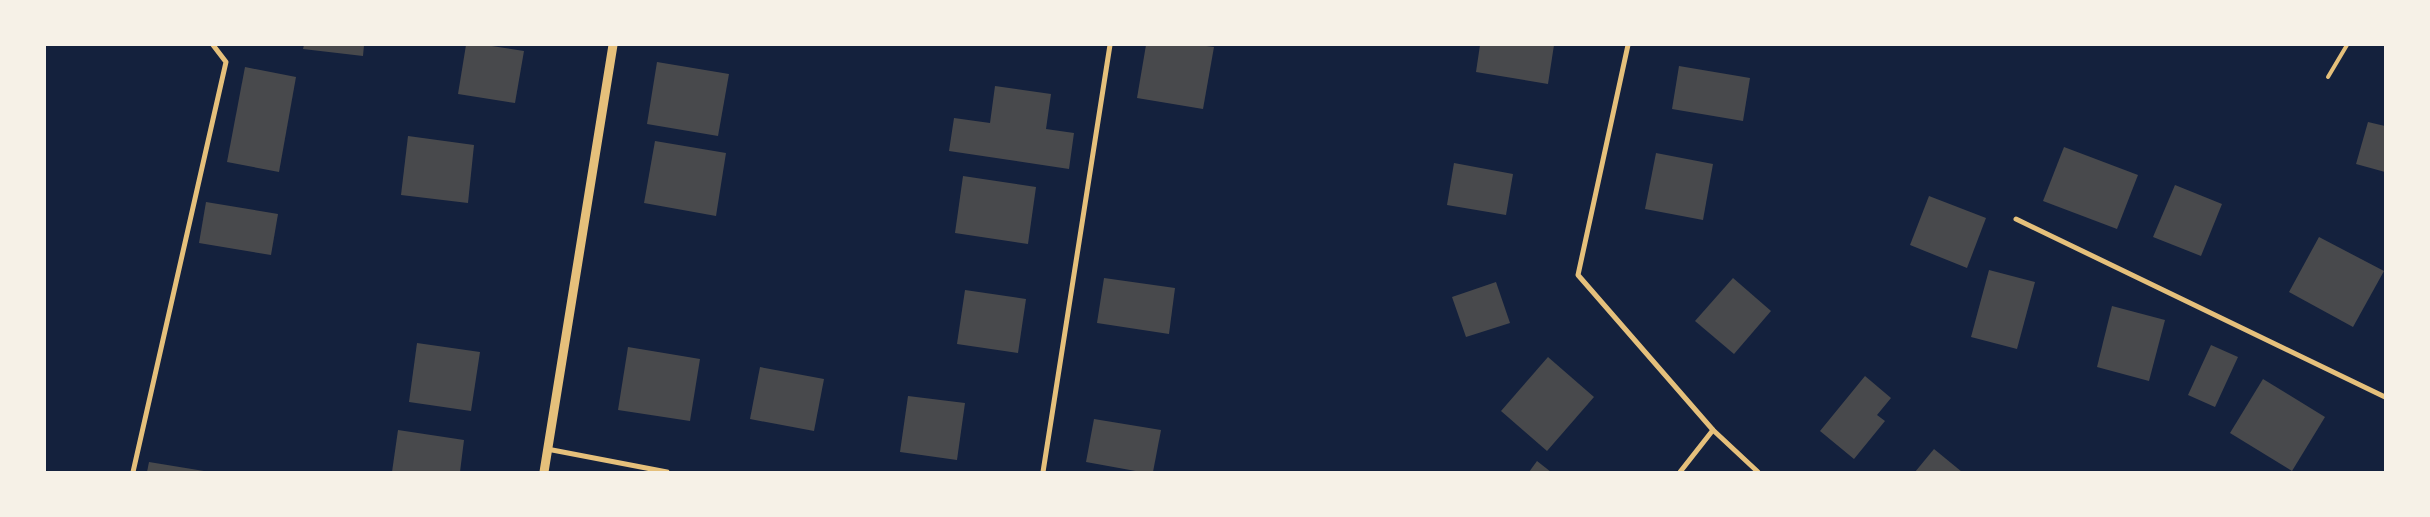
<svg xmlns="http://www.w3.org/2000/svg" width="2430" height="517" font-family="Manrope,sans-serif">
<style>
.building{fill:#48494c}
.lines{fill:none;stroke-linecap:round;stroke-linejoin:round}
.service{stroke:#e5c07b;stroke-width:4}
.minor{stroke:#e5c07b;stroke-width:5}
.tertiary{stroke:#e5c07b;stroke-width:9}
</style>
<rect width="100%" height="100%" fill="#14213d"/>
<!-- building -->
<g class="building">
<path d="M304,45H364L363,56L303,49Z"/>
<path d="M466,45H485L524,51L515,103L458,94Z"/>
<path d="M1146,45H1199L1214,47L1203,109L1137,98Z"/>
<path d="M1480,45H1554L1548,84L1476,72Z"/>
<path d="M657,62L729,74L718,136L647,124Z"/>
<path d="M1679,66L1750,78L1743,121L1672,109Z"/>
<path d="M245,67L296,77L279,172L227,162Z"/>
<path d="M995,86L1051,94L1046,129L1074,133L1069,169L949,151L954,118L990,123Z"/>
<path d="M2368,122L2385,126V172L2356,164Z"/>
<path d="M408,136L474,145L468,203L401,195Z"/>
<path d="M655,141L726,153L716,216L644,203Z"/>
<path d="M2064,147L2138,175L2117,229L2043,201Z"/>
<path d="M1656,153L1713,164L1703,220L1645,209Z"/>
<path d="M1454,163L1513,174L1506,215L1447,205Z"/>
<path d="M963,176L1036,187L1028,244L955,233Z"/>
<path d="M2175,185L2222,204L2201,256L2153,237Z"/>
<path d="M1929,196L1986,218L1967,268L1910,245Z"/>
<path d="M206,202L278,214L271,255L199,243Z"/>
<path d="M2319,237L2384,271L2353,327L2289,292Z"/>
<path d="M1989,270L2035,282L2017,349L1971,337Z"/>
<path d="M1104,278L1175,288L1169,334L1097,323Z"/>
<path d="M1733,278L1771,311L1734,354L1695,321Z"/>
<path d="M1496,282L1510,323L1466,337L1452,297Z"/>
<path d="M965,290L1026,299L1018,353L957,344Z"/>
<path d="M2112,306L2165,320L2149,381L2097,367Z"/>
<path d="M417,343L480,352L471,411L409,402Z"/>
<path d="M2211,345L2238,357L2215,407L2188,395Z"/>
<path d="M628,347L700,359L690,421L618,410Z"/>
<path d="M1548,357L1594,397L1547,451L1501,411Z"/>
<path d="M760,367L824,379L814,431L750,419Z"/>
<path d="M1865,376L1891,398L1877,415L1885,421L1854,459L1820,431Z"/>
<path d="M2263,379L2325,417L2292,471L2230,433Z"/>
<path d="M908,396L965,403L957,460L900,452Z"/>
<path d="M1094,419L1161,430L1153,472H1141L1086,462Z"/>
<path d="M398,430L464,440L460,472H392Z"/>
<path d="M1934,449L1962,472H1915Z"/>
<path d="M1537,461L1551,472H1529Z"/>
<path d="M149,462L204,471V472H147Z"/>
</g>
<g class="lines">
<!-- service -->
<path class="service" d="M2328,77L2347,45"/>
<!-- minor -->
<g class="minor">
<path d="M1628,45L1578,275L1713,430L1758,472"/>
<path d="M2016,219L2385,397"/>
<path d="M547,449L667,472"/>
<path d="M133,472L226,62L213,45"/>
<path d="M1043,472L1110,45"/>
<path d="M1680,472L1713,430"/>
</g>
<!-- tertiary -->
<path class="tertiary" d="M544,472L613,45"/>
</g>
<!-- border -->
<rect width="2430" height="517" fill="none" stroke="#f6f1e7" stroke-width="92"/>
</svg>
